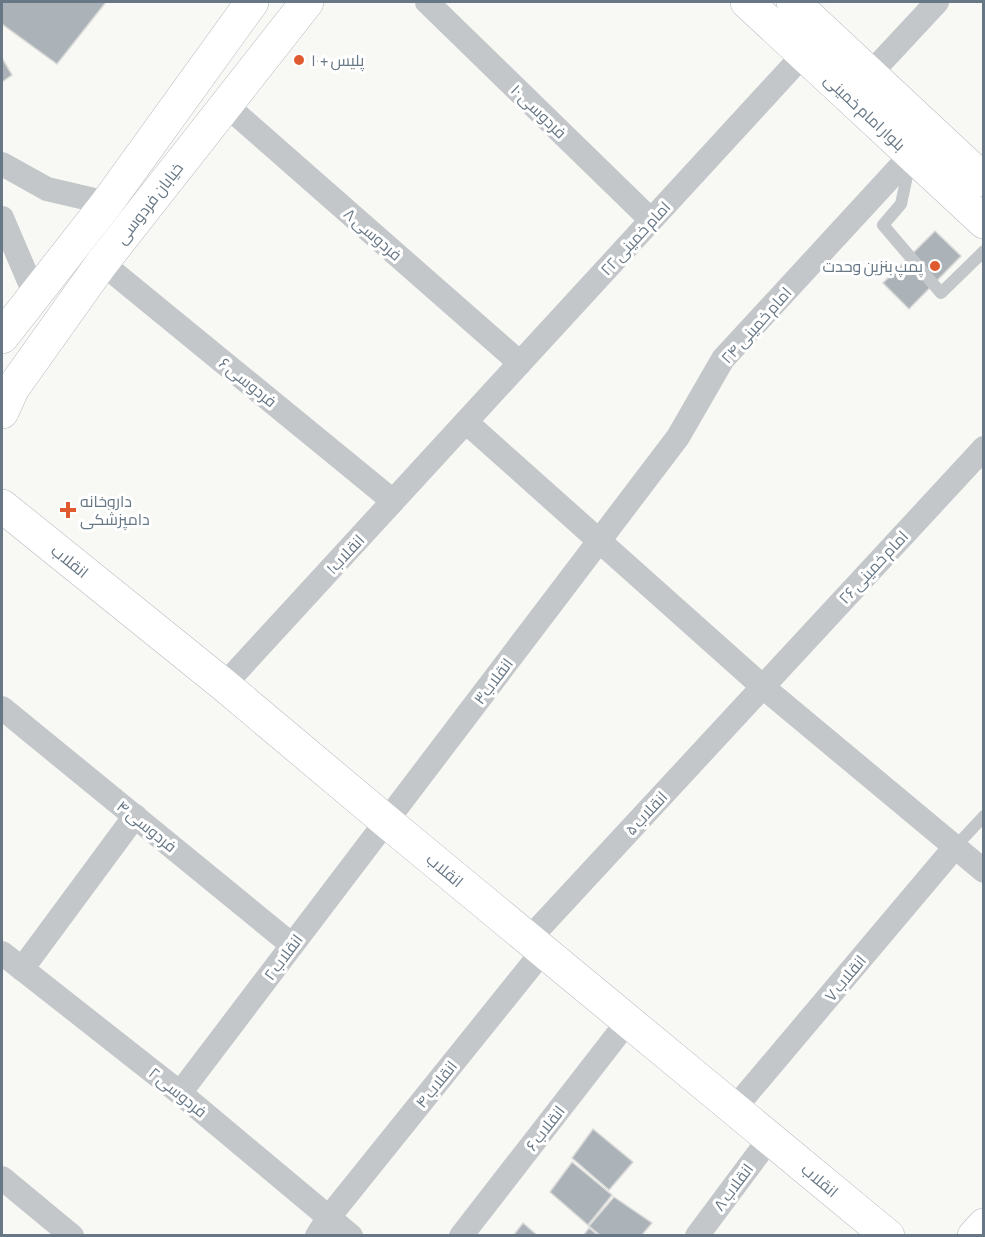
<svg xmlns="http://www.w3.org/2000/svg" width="985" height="1237" font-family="'Asap Condensed',Cairo,sans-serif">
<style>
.building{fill:#abb3b9;stroke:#d9d9d7;stroke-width:1.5}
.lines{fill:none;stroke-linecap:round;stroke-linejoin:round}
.secondary-casing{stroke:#b5babf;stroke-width:34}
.lane{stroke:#c3c7ca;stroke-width:12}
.street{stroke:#c3c7ca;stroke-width:24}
.secondary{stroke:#fff;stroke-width:33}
.poi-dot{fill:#df5a2e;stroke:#fff;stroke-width:2}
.labels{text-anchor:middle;stroke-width:6;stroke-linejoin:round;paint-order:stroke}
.poi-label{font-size:16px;fill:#677785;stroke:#fff;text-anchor:start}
.street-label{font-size:16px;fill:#677785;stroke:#fff}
</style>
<rect width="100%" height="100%" fill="#f8f8f5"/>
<!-- building -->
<g class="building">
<path d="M2,2H106L57,64L2,24Z"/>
<path d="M2,58L12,75L2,82Z"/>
<path d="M935,231L961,256L909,309L883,283Z"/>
<path d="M593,1129L633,1162L609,1190L572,1158Z"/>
<path d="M572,1162L612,1195L588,1225L550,1192Z"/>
<path d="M614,1197L652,1223L641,1236H601L589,1226Z"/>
<path d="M523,1223L538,1236H513Z"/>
<path d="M589,1228L599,1236H583Z"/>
</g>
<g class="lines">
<defs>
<g id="secondary">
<path d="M747,2L984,222"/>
<path d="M793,2L984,180"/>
<path d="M2,337L107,203L252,2"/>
<path d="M2,412L13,388L102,263L307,2"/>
<path d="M2,506L224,685L386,821L888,1236"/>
<path d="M974,1236L984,1225"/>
</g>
</defs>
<!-- secondary casing -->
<use href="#secondary" class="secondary-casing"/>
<!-- lane -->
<g class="lane">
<path d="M910,162L901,204L883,225L941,293L984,251"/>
<path d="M955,847L984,816"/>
</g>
<!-- street -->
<g class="street">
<path d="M427,2L651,220"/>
<path d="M870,74L937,2"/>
<path d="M226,105L520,363"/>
<path d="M2,164L47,189L107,203"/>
<path d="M2,218L35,295"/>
<path d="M102,263L393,501"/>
<path d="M466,422L763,687L984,871"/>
<path d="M224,685L804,54"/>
<path d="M2,708L292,945"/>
<path d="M529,939L984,448"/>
<path d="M2,953L180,1093L351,1236"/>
<path d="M22,969L135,816"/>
<path d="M180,1093L678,437L723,359L911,155"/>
<path d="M734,1109L955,847"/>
<path d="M2,1178L72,1236"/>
<path d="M317,1236L329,1217L543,951"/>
<path d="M461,1236L628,1021"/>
<path d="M697,1236L770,1138"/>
</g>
<!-- secondary -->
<use href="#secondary" class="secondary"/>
</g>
<!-- markers -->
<g class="poi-dot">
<circle cx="299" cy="60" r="6"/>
<circle cx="935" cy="266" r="6"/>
<path d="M65 501h6v6h6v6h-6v6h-6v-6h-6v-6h6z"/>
</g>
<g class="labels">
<!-- poi labels -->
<g class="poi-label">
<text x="311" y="66">پلیس +۱۰</text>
<text x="923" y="272" text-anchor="end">پمپ بنزین وحدت</text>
<text x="80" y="507">داروخانه<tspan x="80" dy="18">دامپزشکی</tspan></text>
</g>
<!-- street labels -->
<g class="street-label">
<text transform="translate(539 111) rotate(44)" y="6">فردوسی ۱۰</text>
<text transform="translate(865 112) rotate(43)" y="6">بلوار امام خمینی</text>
<text transform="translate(149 203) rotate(-52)" y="6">خیابان فردوسی</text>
<text transform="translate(373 234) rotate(41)" y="6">فردوسی ۸</text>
<text transform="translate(635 238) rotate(-47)" y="6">امام خمینی ۲۲</text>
<text transform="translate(756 325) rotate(-48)" y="6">امام خمینی ۲۴</text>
<text transform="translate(248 382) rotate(39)" y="6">فردوسی ۶</text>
<text transform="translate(345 554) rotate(-47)" y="6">انقلاب۱</text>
<text transform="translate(70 561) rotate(39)" y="6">انقلاب</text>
<text transform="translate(873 567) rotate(-47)" y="6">امام خمینی ۲۶</text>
<text transform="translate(493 681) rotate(-53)" y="6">انقلاب۳</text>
<text transform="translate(646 813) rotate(-47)" y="6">انقلاب ۵</text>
<text transform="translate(147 826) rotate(39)" y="6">فردوسی ۴</text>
<text transform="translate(445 870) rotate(40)" y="6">انقلاب</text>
<text transform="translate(283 957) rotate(-53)" y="6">انقلاب ۲</text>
<text transform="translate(845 978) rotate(-50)" y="6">انقلاب ۷</text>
<text transform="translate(436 1084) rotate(-51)" y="6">انقلاب ۴</text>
<text transform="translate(178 1092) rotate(39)" y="6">فردوسی ۲</text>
<text transform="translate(545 1128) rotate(-52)" y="6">انقلاب ۶</text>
<text transform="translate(820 1180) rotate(40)" y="6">انقلاب</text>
<text transform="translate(733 1187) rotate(-53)" y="6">انقلاب ۸</text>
</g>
</g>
<!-- border -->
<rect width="985" height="1237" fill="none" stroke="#677785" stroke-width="6"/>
</svg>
